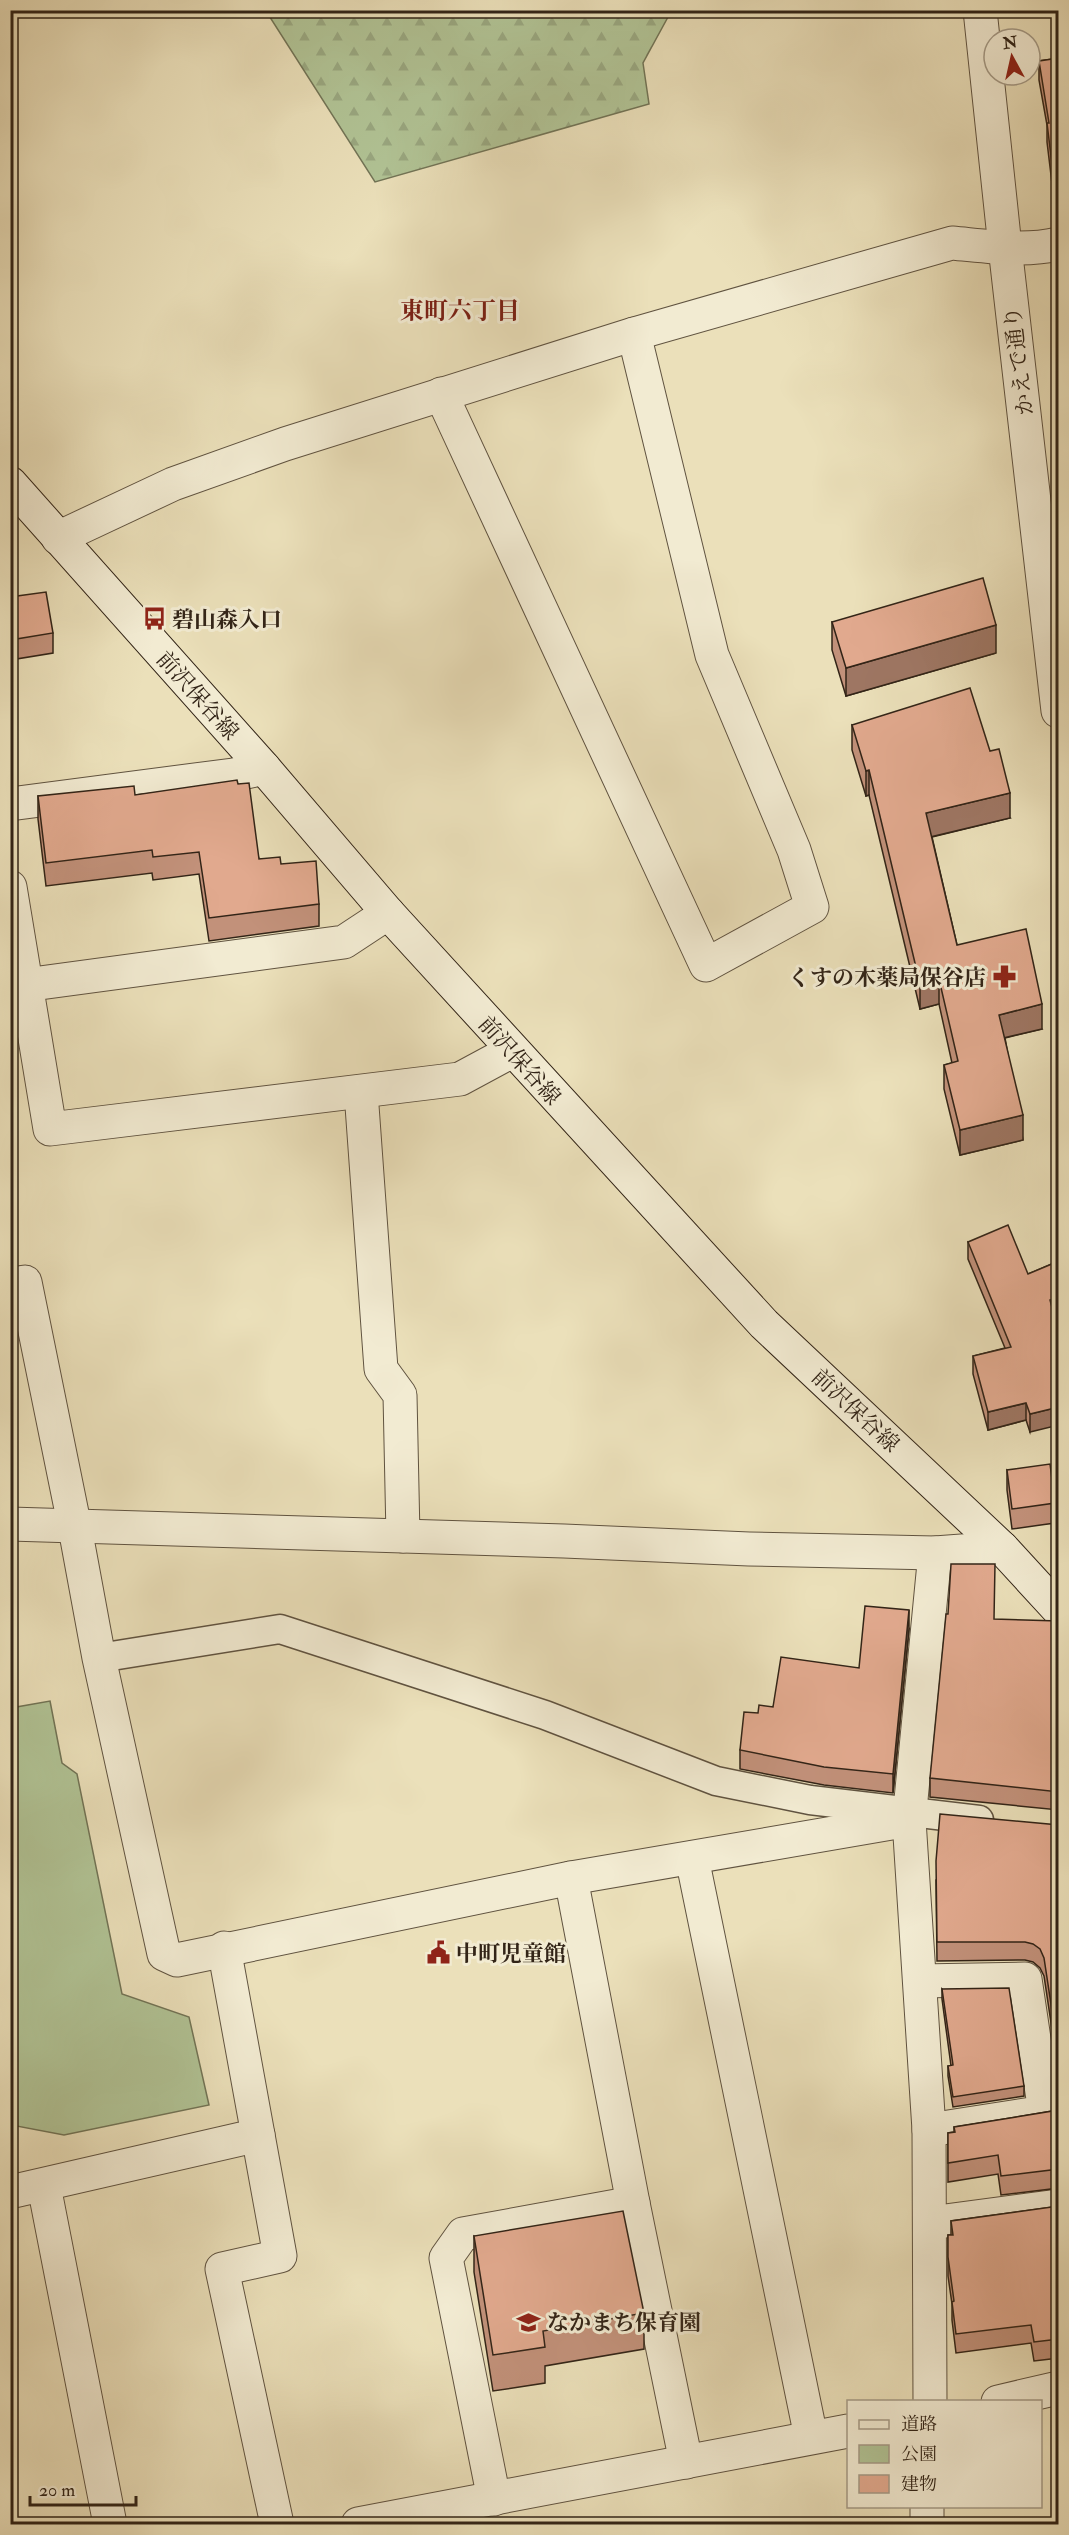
<svg xmlns="http://www.w3.org/2000/svg" width="1069" height="2535" font-family="'IM FELL Double Pica','Noto Serif JP',serif">
<style>
.forest{fill:url(#forest-firs);stroke:#727456;stroke-width:1.5}
.green{fill:#b1c395;stroke:#727456;stroke-width:1.5}
.lines{fill:none;stroke-linecap:round;stroke-linejoin:round}
.pedestrian-casing{stroke:#605340;stroke-width:31}
.minor-casing{stroke:#605340;stroke-width:35}
.tertiary-casing{stroke:#605340;stroke-width:35}
.secondary-casing{stroke:#322417;stroke-width:35}
.pedestrian{stroke:#f2ebd2;stroke-width:28}
.minor{stroke:#f2ebd2;stroke-width:33}
.tertiary{stroke:#f2ebd2;stroke-width:33}
.secondary{stroke:#f2ebd2;stroke-width:33}
.wall{fill:#c2917a;stroke:#322417;stroke-width:1.5}
.shaded-wall{fill:#9e7663;stroke:#322417;stroke-width:1.5}
.building{fill:#e1a98e;stroke:#322417;stroke-width:1.5}
.labels{text-anchor:middle;stroke-width:6;stroke-linejoin:round;paint-order:stroke}
.street-label{font-size:22px;fill:#322417;stroke:#f2ebd2}
.poi-label{font-size:22px;font-weight:bold;fill:#322417;stroke:#f2ebd2;text-anchor:start}
.neighbourhood-label{font-size:24px;font-weight:bold;fill:#7a1f14;stroke:#f2ebd2}
</style>
<defs>
<pattern id="forest-firs" width="22" height="20" patternUnits="userSpaceOnUse" patternTransform="scale(1.5)"><rect width="22" height="20" fill="#b1c395"/><path d="M5 1l3.5 6h-7zM16 11l3.5 6h-7z" fill="#99a780"/></pattern>
</defs>
<rect width="100%" height="100%" fill="#ebe0ba"/>
<filter id="stains"><feTurbulence type="fractalNoise" baseFrequency=".00333" numOctaves="4"/><feColorMatrix values="0 0 0 0 .2 0 0 0 0 .09 0 0 0 0 .02 0 0 0 .5 -.17"/></filter>
<radialGradient id="worn" r=".72"><stop offset=".6" stop-color="#630" stop-opacity="0"/><stop offset="1" stop-color="#630" stop-opacity=".3"/></radialGradient>
<!-- forest -->
<path class="forest" d="M665,10L668,17L643,63L649,104L375,182L266,11Z"/>
<!-- green -->
<path class="green" d="M50,1701L62,1763L77,1774L122,1994L189,2017L209,2105L64,2135L11,2125V1708Z"/>
<g class="lines">
<defs>
<path id="pedestrian" d="M99,1658L280,1629L545,1715L716,1781L810,1800L979,1820"/>
<g id="minor">
<path d="M441,394L706,965L812,907L794,850L712,655L634,334"/>
<path d="M58,538L173,484L285,444L634,334L952,243C986,246 1024,252 1058,244"/>
<path d="M10,804L233,775L264,768"/>
<path d="M10,887L50,1129L460,1079L512,1051"/>
<path d="M10,987L344,942L388,913"/>
<path d="M361,1092L381,1369L400,1395L403,1536"/>
<path d="M10,1284L25,1282L75,1528L99,1658L164,1954L177,1960L571,1878L909,1820"/>
<path d="M10,1524L564,1541L749,1549L935,1553L1002,1548"/>
<path d="M692,1858L811,2437"/>
<path d="M571,1878L633,2203L686,2462"/>
<path d="M920,1981L1025,1979L1045,2112"/>
<path d="M929,2130L1058,2110"/>
<path d="M258,2135L280,2256L222,2269L277,2524"/>
<path d="M44,2186L110,2524"/>
<path d="M10,2192L258,2135L224,1948"/>
<path d="M930,2223L1058,2206"/>
<path d="M930,2402L929,2130L909,1820L935,1553"/>
<path d="M998,2402L1058,2388"/>
<path d="M494,2499L446,2258L463,2234L633,2203"/>
<path d="M358,2524L848,2431"/>
<path d="M927,2524V2506"/>
</g>
<path id="tertiary" d="M980,10L1005,247L1058,711"/>
<path id="secondary" d="M10,483L264,768L388,913L764,1324L1002,1548L1058,1609"/>
</defs>
<!-- pedestrian casing -->
<use href="#pedestrian" class="pedestrian-casing"/>
<!-- minor casing -->
<use href="#minor" class="minor-casing"/>
<!-- tertiary casing -->
<use href="#tertiary" class="tertiary-casing"/>
<!-- secondary casing -->
<use href="#secondary" class="secondary-casing"/>
<!-- pedestrian -->
<use href="#pedestrian" class="pedestrian"/>
<!-- minor -->
<use href="#minor" class="minor"/>
<!-- tertiary -->
<use href="#tertiary" class="tertiary"/>
<!-- secondary -->
<use href="#secondary" class="secondary"/>
</g>
<!-- wall -->
<g class="wall">
<path d="M1055,10H1059V29Z"/>
<path d="M1059,58V199L1054,200L1047,142V125L1039,80V61Z"/>
<path d="M10,597L53,633V653L10,660Z"/>
<path d="M832,622L996,653L846,696L832,650Z"/>
<path d="M852,725L1010,818L932,837L957,945L1042,1029L1005,1038L1023,1140L960,1155L944,1089V1065L952,1063L939,1004L920,1009L869,795L866,796L852,750Z"/>
<path d="M238,784L259,859L281,864L319,904V926L209,941L199,874L153,880L152,873L46,886L38,819V796L135,795Z"/>
<path d="M968,1242L1028,1274L1059,1261V1314L1054,1316L1030,1432L1026,1420L988,1430L973,1374V1356L1005,1348L968,1259Z"/>
<path d="M1007,1470L1055,1503V1523L1012,1529L1007,1490Z"/>
<path d="M1059,1621V1810L930,1797V1778Z"/>
<path d="M909,1629L893,1793L824,1785L740,1769V1750L758,1713L859,1668Z"/>
<path d="M1059,1825V2076L1044,1976L1040,1968L1033,1962L1025,1960L937,1961L936,1880Z"/>
<path d="M942,1989L1024,2086V2096L953,2107L948,2076V2066H951L942,1999Z"/>
<path d="M1059,2110V2188L1001,2195L998,2174L948,2182V2133L954,2132V2127Z"/>
<path d="M1059,2206V2358L1034,2361L1031,2343L956,2353L952,2320V2304L948,2276V2235H951V2221Z"/>
<path d="M474,2236L644,2313V2349L545,2366V2383L493,2391L474,2272Z"/>
</g>
<!-- shaded-wall -->
<g class="shaded-wall">
<path d="M996,625V653L846,696V668Z"/>
<path d="M869,770V795L866,796V771Z"/>
<path d="M1010,793V818L926,838V813Z"/>
<path d="M939,979V1004L920,1009V984Z"/>
<path d="M1042,1004V1029L999,1039V1015Z"/>
<path d="M1023,1115V1140L960,1155V1130Z"/>
<path d="M1059,1297V1314L1050,1318V1300Z"/>
<path d="M1026,1403V1420L988,1430V1412Z"/>
<path d="M1059,1407V1425L1030,1432V1414Z"/>
<path d="M909,1610V1629L893,1793V1774Z"/>
<path d="M15,1646V1682L10,1683V1647Z"/>
</g>
<!-- building -->
<g class="building">
<path d="M1059,58V180L1054,181L1047,123H1049L1039,61Z"/>
<path d="M983,578L996,625L846,668L832,622Z"/>
<path d="M46,592L53,633L10,640V597Z"/>
<path d="M970,688L990,751L999,749L1010,793L926,813L957,945L1026,929L1042,1004L999,1015L1023,1115L960,1130L944,1065L958,1061L939,979L920,984L869,770L866,771L852,725Z"/>
<path d="M237,780L238,784L249,783L259,859L280,857L281,864L316,861L319,904L209,918L199,852L153,857L152,850L46,863L38,796L134,786L135,795Z"/>
<path d="M1008,1225L1028,1274L1059,1261V1297L1050,1300L1059,1335V1407L1030,1414L1026,1403L988,1412L973,1356L1011,1347L968,1242Z"/>
<path d="M1050,1464L1055,1503L1012,1509L1007,1470Z"/>
<path d="M951,1564H995L994,1619L1059,1621V1792L930,1778L946,1614H948Z"/>
<path d="M865,1606L909,1610L893,1774L824,1767L740,1750L744,1712L758,1713L759,1705L773,1707L781,1657L859,1668Z"/>
<path d="M10,1624L15,1646L10,1647Z"/>
<path d="M940,1814L1059,1825V2057L1044,1958L1040,1949L1033,1944L1025,1942H937L936,1861Z"/>
<path d="M1009,1988L1024,2086L953,2097L948,2066L953,2065L942,1989Z"/>
<path d="M1059,2110V2169L1001,2176L998,2155L948,2163V2133L955,2132L954,2127Z"/>
<path d="M1059,2206V2339L1034,2342L1031,2325L956,2334L952,2302L954,2301L948,2257V2235H953L951,2221Z"/>
<path d="M623,2211L644,2313L543,2331L545,2347L493,2355L474,2236Z"/>
</g>
<!-- icons -->
<defs>
<symbol id="bus-bare" viewBox="-9 -9 18 18"><path d="M-5-6H5V4H4V6H2V4H-2V6H-4V4H-5ZM-3.5-4V0h7V-4ZM-3.5 1.2v1.5H-2V1.2ZM2 1.2v1.5H3.5V1.2Z" fill="#8f2418" stroke="#f2ebd2" stroke-width="2.5" paint-order="stroke"/></symbol>
<symbol id="pharmacy-bare" viewBox="-9 -9 18 18"><path d="M-2-6h4v4h4v4h-4v4h-4v-4h-4v-4h4Z" fill="#8f2418" stroke="#f2ebd2" stroke-width="2.5" paint-order="stroke"/></symbol>
<symbol id="civic-bare" viewBox="-9 -9 18 18"><path d="M-.6-6.5H3V-4.5H.6V-3L4-1V1h2V6H-6V1h2V-1L-.6-3ZM-1.2 2.5V6h2.4V2.5Z" fill="#8f2418" stroke="#f2ebd2" stroke-width="2.5" paint-order="stroke"/></symbol>
<symbol id="school-bare" viewBox="-9 -9 18 18"><path d="M0-5L7-2L0 1L-7-2ZM-4 1L0 2.5L4 1V4Q0 6-4 4Z" fill="#8f2418" stroke="#f2ebd2" stroke-width="2.5" paint-order="stroke"/></symbol>
</defs>
<g fill-rule="evenodd">
<use href="#bus-bare" x="138" y="602" width="33" height="33"/>
<use href="#pharmacy-bare" x="988" y="960" width="33" height="33"/>
<use href="#civic-bare" x="422" y="1936" width="33" height="33"/>
<use href="#school-bare" x="512" y="2306" width="33" height="33"/>
</g>
<g class="labels">
<!-- street labels -->
<g class="street-label">
<text transform="translate(1018 361) rotate(-97)" y="8">かえで通り</text>
<text transform="translate(198 695) rotate(48)" y="8">前沢保谷線</text>
<text transform="translate(520 1060) rotate(48)" y="8">前沢保谷線</text>
<text transform="translate(856 1410) rotate(43)" y="8">前沢保谷線</text>
</g>
<!-- poi labels -->
<g class="poi-label">
<text x="172" y="627">碧山森入口</text>
<text x="986" y="985" text-anchor="end">くすの木薬局保谷店</text>
<text x="456" y="1961">中町児童館</text>
<text x="547" y="2330">なかまち保育園</text>
</g>
<!-- neighbourhood labels -->
<g class="neighbourhood-label">
<text x="460" y="319">東町六丁目</text>
</g>
</g>
<!-- margin -->
<rect width="1069" height="2535" fill="none" stroke="#ebe0ba" stroke-width="36"/>
<rect x="12" y="12" width="1045" height="2511" fill="none" stroke="#322417" stroke-width="3"/>
<rect x="18" y="18" width="1033" height="2499" fill="none" stroke="#322417" stroke-width="1.5"/>
<!-- legend -->
<rect x="847" y="2400" width="195" height="108" fill="#f2ebd2" stroke="#a59b87" stroke-width="1.5"/>
<rect x="859" y="2420" width="30" height="9" fill="#f2ebd2" stroke="#a59b87" stroke-width="1.5"/>
<text x="901" y="2430" font-size="18" fill="#322417">道路</text>
<rect x="859" y="2445" width="30" height="18" fill="#b1c395" stroke="#a59b87" stroke-width="1.5"/>
<text x="901" y="2460" font-size="18" fill="#322417">公園</text>
<rect x="859" y="2475" width="30" height="18" fill="#e1a98e" stroke="#a59b87" stroke-width="1.5"/>
<text x="901" y="2490" font-size="18" fill="#322417">建物</text>
<!-- north arrow -->
<g transform="translate(1012 57) rotate(352)"><circle r="28" fill="#f2ebd2" stroke="#a59b87" stroke-width="1.5"/>
<path d="M0-4.5L10 22L0 15L-10 22Z" fill="#8f2418"/>
<text y="-9" font-size="16" font-weight="bold" text-anchor="middle" fill="#322417">N</text>
</g>
<!-- scale -->
<path d="M30 2496v9h106v-9" fill="none" stroke="#322417" stroke-width="3"/>
<text x="39" y="2496" font-size="18" fill="#322417" stroke="#f2ebd2" stroke-width="4.5" paint-order="stroke">20 m</text>
<rect width="100%" height="100%" filter="url(#stains)"/>
<rect width="100%" height="100%" fill="url(#worn)"/>
</svg>
